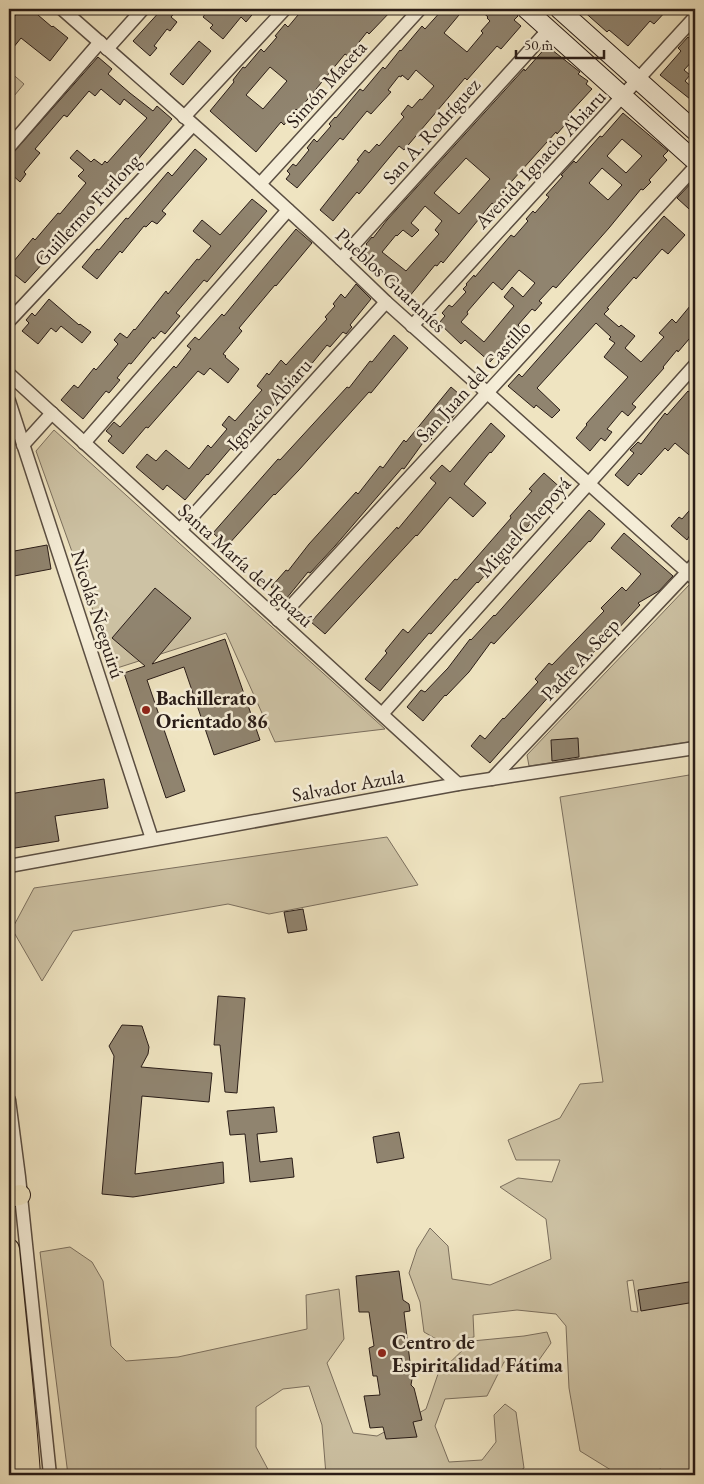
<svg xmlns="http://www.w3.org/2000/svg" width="704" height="1484" font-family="'EB Garamond',serif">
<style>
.green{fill:#cdc2a4;stroke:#7b6f5e;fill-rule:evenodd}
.building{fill:#90846f;stroke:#291c17;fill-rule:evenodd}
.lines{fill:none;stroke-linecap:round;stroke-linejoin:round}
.minor-casing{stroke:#5a4e42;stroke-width:15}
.secondary-casing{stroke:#291c17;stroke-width:20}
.trunk-casing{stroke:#291c17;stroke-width:22}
.minor{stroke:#f5edd7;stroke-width:12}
.secondary{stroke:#f5edd7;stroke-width:18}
.trunk{stroke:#efe4c1;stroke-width:20}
.poi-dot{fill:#8f2418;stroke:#f5edd7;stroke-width:2}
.labels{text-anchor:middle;stroke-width:5;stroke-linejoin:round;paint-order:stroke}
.street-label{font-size:20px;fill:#291c17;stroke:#f5edd7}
.poi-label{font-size:20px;font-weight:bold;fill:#291c17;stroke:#f5edd7;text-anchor:start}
</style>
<rect width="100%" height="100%" fill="#efe4c1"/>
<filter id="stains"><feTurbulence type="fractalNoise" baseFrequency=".004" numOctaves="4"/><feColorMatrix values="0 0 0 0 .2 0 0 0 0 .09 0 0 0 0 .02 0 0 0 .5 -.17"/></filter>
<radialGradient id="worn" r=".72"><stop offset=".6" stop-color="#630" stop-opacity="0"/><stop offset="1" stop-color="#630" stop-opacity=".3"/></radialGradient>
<!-- green -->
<g class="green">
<path d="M9,71L24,84L9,102Z"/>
<path d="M54,430L385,729L275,742L226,633L114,669L36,451Z"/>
<path d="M689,585L695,591V741L529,766L527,755Z"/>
<path d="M695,774V1475H663L661,1469L631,1475H619L580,1451L569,1388L566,1326L556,1314L517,1310L473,1315L474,1337L443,1343L424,1332L420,1302L409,1273L417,1249L430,1228L448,1246L452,1279L490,1285L551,1259L546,1219L500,1187L518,1178L552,1182L560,1160H516L508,1140L560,1118L580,1084L603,1082L560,797ZM633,1280L638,1312L631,1311L627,1281Z"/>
<path d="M387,837L418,885L269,914L228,904L73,931L42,981L12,929L34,888Z"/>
<path d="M70,1247L92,1262L103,1281L111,1346L126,1361L178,1357L307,1329L306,1295L339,1289L344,1339L327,1363L353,1433L377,1436L426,1409L438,1374L472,1341L524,1336L547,1332L551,1343L539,1360L504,1362L487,1396L445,1399L435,1426L449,1462L482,1460L496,1442L494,1415L505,1404L516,1412L524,1468L514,1475H326L322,1425L309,1386L283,1389L256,1407V1447L271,1475H68L40,1252Z"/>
</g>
<!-- building -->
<g class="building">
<path d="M21,9H31L52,27L53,26L68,38L50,61L21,38L9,53V23Z"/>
<path d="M162,9H178L171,17L177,22L170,31L167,29L154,46L157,48L150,56L133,41Z"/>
<path d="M209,9H257L246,22L241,17L223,39L210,28L213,25L203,17Z"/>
<path d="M303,9H393L369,34L367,32L348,56L345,54L298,111L296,109L284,125L281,122L256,152L210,111L234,82L233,80L243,67L245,68L261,49L264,52L277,37L275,36L285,24L288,27ZM270,67L287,81L263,109L246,95Z"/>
<path d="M443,9H464L444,33L467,52L483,33L481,31L490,21L487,18L488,17L479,9H500L506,14L511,9H514L518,16L514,20L521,26L501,49L497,46L467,80L465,78L404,150L399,146L359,194L357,192L333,221L320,210L359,161L357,160L365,150L369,153L377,144L379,146L404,117L401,114L408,105L412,108L420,99L422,100L434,86L416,70L408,80L402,75L401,77L399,76L388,90L391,92L371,114L367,111L343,140L340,138L297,188L286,179L290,174L287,171L293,164L296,166L309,150L307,148L314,139L317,142L331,126L329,124L335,117L336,118L360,89L363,91L383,67L385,69L400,50L401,51L422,26L425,29Z"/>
<path d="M581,9H668L654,24L650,21L628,46L609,30L607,32Z"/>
<path d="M688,37L695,43V58L684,70L690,75L685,81L695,90V103L660,75L681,51L678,48Z"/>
<path d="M199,41L211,51L183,85L170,74Z"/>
<path d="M547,46L580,72L578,74L588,81L586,84L592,89L568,115L571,118L557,134L556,132L503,191L507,195L497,207L492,203L443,263L441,261L437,266L435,265L409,297L361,253L367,245L366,244L372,237L373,238L387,220L524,69L525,71ZM466,158L490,179L459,214L434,193ZM425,206L442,221L435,230L439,234L406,271L382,252L396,235L397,236L403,230L412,237L419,230L411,223Z"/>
<path d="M98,57L112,69L108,74L130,93L153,111L157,106L172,119L131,168L127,164L85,213L83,212L80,216L79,215L41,259L44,262L25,283L9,270V267L33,238L35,240L58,213L60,214L86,183L78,176L84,170L70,158L77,150L91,162L94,159L102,165L105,161L107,163L147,118L124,99L120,105L101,89L95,96L89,91L67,117L64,115L35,149L40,153L24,172L26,174L20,182L9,172V161L14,156L12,154Z"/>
<path d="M623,113L668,151L663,156L667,160L649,180L651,182L643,190L641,189L609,228L556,288L553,286L539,301L542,303L535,311L532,309L518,325L521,328L490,362L465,340L461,344L439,323L445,316L442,313L449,305L452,307L466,292L463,289L467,285L466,284L474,275L475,277L511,235L514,237L528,221L526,219L533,211L535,213L549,197L546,195L563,176L561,175L574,161L576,163L600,136L602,137ZM622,139L642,156L626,173L607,156ZM602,168L622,185L608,200L589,183ZM519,270L535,283L523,297L512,287L504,297L514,306L484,342L461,322L468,314L467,312L493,282L502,290Z"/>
<path d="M195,149L207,159L162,211L166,214L157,224L152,221L146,227L144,226L122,253L120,251L97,279L82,267L97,249L99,250L126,218L128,219L168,172L172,176Z"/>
<path d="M695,179V202L689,209L677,198Z"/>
<path d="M252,199L267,211L207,282L204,280L176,313L180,316L165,334L161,331L154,339L153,337L131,364L129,363L117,378L120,380L109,393L106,391L83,419L61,400L74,385L78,388L94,368L96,370L118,344L114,340L120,333L127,338L134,329L135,330L166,291L168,294L197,259L199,260L211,246L193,231L202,220L220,235Z"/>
<path d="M664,216L685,235L668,254L662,249L636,279L634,277L607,308L609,309L604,314L619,327L621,325L635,336L625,348L641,362L664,337L659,333L672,319L676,323L695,300V332L678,352L677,350L663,367L664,368L632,404L636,407L628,416L622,411L607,429L612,432L605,441L601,438L590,451L576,438L587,425L586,424L628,377L604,357L615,343L609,339L611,337L596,323L537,388L560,410L552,418L536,405L534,408L508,386L519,374L522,377Z"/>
<path d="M296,229L312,243L276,286L275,285L239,328L242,331L223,354L226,356L225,357L239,369L228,383L210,368L204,375L198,371L148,428L146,427L123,454L108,441L112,436L106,431L114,422L120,427L174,366L176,368L191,349L187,346L195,337L199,340L222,314L224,316Z"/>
<path d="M356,284L371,299L350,325L352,327L346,334L343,332L330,347L327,345L279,404L276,402L234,451L231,448L208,475L207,474L185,500L167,485L163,490L136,467L147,454L156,461L166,450L189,469L208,445L211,448L227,429L222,425L229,416L235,421L262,390L257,386L267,373L269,375L281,360L286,365L327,319L325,317L335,306L333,304L341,294L345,298Z"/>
<path d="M49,299L79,325L80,324L91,332L82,343L61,326L56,332L51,328L38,344L22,331L29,323L26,320L32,313L35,316Z"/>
<path d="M394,335L408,348L371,393L369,392L299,470L275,495L274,494L227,546L213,533L278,459L280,460L347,387L349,388L370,361L372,362Z"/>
<path d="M451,387L466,400L452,418L449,416L428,443L425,440L404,469L402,468L335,546L310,573L308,572L286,599L271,587L286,570L288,571L309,544L356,492L358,494L380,466L383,468L404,440L406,442Z"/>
<path d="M688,391L695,397V460L675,443L668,451L665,448L641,475L639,473L628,486L615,475L634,453L630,450L638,442L641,444L665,413L667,415Z"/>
<path d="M491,423L505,436L491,453L490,452L464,484L486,503L473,517L450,497L417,536L416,535L325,634L311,622L397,527L398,529L436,483L430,478L442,465L450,472Z"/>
<path d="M544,473L563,490L549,506L547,505L501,556L478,583L477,582L431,634L429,633L380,691L365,679L387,653L385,651L403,629L408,633L455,579L457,580L511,518L510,516L532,491L529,489Z"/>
<path d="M695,504V540L690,535L687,540L671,526L679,517L682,519Z"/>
<path d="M589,510L605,524L590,542L589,541L494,644L491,642L469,672L446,696L445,695L423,721L407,707L421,690L425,692L448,668L470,639L471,640L494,615L495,616Z"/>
<path d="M624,533L673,576L659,591L638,603L640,605L616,631L575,670L552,695L551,694L490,763L471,746L480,735L485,739L503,718L504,719L538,682L535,679L549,663L552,665L604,611L601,608L622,587L626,591L641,574L611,548Z"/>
<path d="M47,545L51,569L9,577V552Z"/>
<path d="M155,588L191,618L152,664L225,639L260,740L214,755L184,667L147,680L185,791L166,798L124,673L145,666L112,638Z"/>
<path d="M578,738L579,757L552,761L551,740Z"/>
<path d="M104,779L108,808L55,816L59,841L9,849V794Z"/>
<path d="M303,909L307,930L288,933L284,912Z"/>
<path d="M218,996L245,998L237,1093L225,1092L220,1045H214Z"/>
<path d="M122,1025L142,1026L149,1047L148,1054L141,1067L212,1073L209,1102L142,1096L135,1174L223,1162L224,1183L133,1197L102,1194L114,1056L109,1046Z"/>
<path d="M274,1107L277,1132L257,1134L260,1162L292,1158L294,1177L250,1182L245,1134L230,1135L227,1111Z"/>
<path d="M399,1132L404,1158L377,1163L373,1137Z"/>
<path d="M399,1271L403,1300L409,1304L410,1311L404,1312L412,1379L411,1385L414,1388L422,1420L413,1422L417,1437L386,1439L383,1427L370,1428L364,1396L380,1395L377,1376H373L369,1348L374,1346L369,1312H359L356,1276Z"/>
<path d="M695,1281V1302L641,1311L638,1290Z"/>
</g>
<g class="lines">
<defs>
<g id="minor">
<path d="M62,9C171,105 281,200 386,302L695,579"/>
<path d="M107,49L143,9"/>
<path d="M184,117L285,9"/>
<path d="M9,147L100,42"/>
<path d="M260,184L420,9"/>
<path d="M341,259L549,29"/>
<path d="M9,321L193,125"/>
<path d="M412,326L695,17"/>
<path d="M9,374L458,784"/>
<path d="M9,401L152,839"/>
<path d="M84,443L288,210"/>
<path d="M23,445L52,413"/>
<path d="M180,530L386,302"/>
<path d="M278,620L695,167"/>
<path d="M382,714L695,365"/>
<path d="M492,779L695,564"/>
<path d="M9,866L458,784L695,748"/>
<path d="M9,1100L19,1177L50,1475"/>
</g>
<g id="secondary">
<path d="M526,9L695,161"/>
<path d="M559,9L695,131"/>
</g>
<g id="trunk">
<path d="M9,1197L20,1195"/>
<path d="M9,1249C16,1324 25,1399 30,1475"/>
<path d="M9,1417L13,1475"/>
</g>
</defs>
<!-- minor casing -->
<use href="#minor" class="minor-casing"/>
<!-- secondary casing -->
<use href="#secondary" class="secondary-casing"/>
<!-- trunk casing -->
<use href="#trunk" class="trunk-casing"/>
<!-- minor -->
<use href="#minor" class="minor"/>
<!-- secondary -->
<use href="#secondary" class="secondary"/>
<!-- trunk -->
<use href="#trunk" class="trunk"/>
</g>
<!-- markers -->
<g class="poi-dot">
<circle cx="146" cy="710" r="5"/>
<circle cx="382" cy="1353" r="5"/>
</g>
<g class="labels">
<!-- street labels -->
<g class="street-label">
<text transform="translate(326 84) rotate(-48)" y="7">Simón Maceta</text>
<text transform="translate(431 131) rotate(-48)" y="7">San A. Rodríguez</text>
<text transform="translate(540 159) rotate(-47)" y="7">Avenida Ignacio Abiaru</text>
<text transform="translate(87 210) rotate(-47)" y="7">Guillermo Furlong</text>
<text transform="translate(391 280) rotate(43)" y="7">Pueblos Guaraníes</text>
<text transform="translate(473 381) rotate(-47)" y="7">San Juan del Castillo</text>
<text transform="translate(269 404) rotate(-48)" y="7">Ignacio Abiaru</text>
<text transform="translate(524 527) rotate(-48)" y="7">Miguel Chepoyá</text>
<text transform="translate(246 565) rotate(42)" y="7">Santa María del Iguazú</text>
<text transform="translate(98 614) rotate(72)" y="7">Nicolás Ñeeguirú</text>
<text transform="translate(580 659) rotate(-47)" y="7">Padre A. Seep</text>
<text transform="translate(348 785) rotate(-10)" y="7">Salvador Azula</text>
</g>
<!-- poi labels -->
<g class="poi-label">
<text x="156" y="705">Bachillerato<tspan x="156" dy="23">Orientado 86</tspan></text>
<text x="392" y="1349">Centro de<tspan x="392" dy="23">Espiritalidad Fátima</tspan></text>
</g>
</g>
<!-- margin -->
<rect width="704" height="1484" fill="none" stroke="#efe4c1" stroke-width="30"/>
<rect x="10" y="10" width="684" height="1464" fill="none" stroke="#291c17" stroke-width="2.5"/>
<rect x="15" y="15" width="674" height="1454" fill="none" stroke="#291c17"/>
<!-- scale -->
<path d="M516 50v8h88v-8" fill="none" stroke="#291c17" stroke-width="2.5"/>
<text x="524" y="50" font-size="15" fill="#291c17" stroke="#f5edd7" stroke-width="4" paint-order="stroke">50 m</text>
<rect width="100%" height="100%" filter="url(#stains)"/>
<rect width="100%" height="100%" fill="url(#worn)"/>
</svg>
